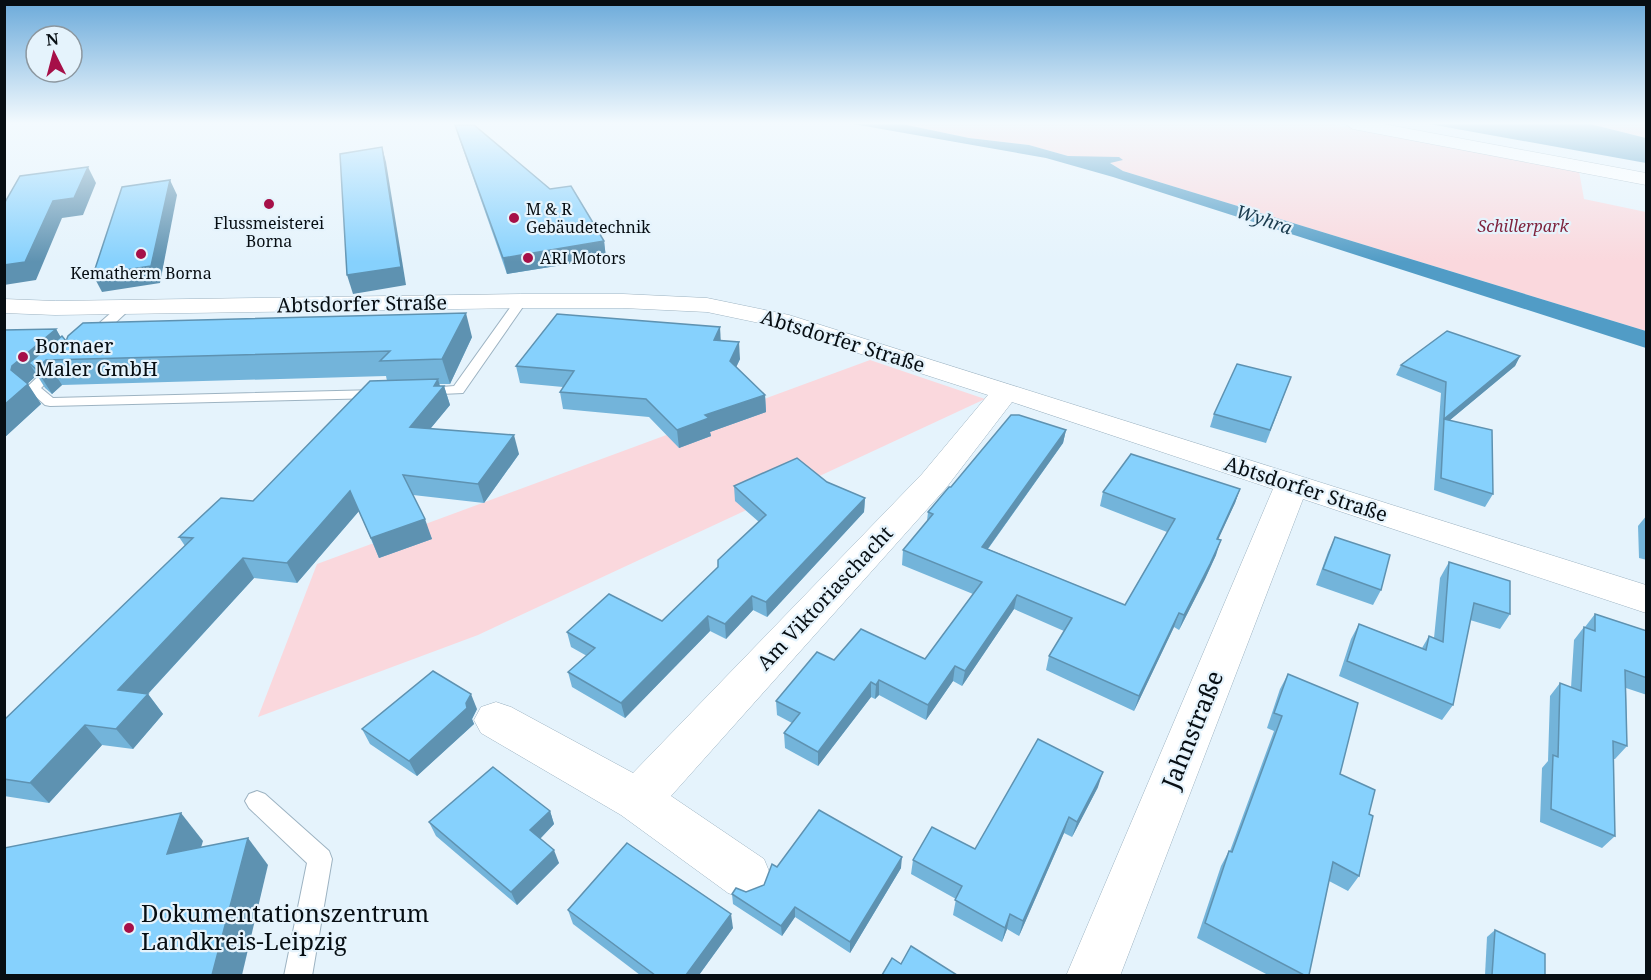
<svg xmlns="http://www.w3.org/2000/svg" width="1651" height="980" font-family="'Noto Serif',serif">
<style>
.green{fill:#fad8dd}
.water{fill:#519cc6}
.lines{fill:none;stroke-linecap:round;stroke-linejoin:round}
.service-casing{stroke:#9db3c2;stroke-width:2}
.minor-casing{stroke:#9db3c2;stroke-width:1}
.service{fill:#fff;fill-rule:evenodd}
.minor{fill:#fff;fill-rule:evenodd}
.wall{fill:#73b4da}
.shaded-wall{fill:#5e92b1}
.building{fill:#86d1fd;stroke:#5e92b1;stroke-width:1.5}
.poi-dot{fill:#a61048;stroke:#e5f3fc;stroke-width:2}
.labels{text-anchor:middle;stroke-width:4.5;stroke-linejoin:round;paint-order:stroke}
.far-poi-label{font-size:16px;fill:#070e13;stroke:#e5f3fc;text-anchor:start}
.far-park-label{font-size:16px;font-style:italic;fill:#7f233d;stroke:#e5f3fc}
.far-water-label{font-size:18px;font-style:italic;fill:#1a3b4e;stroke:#e5f3fc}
.street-label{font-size:20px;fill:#070e13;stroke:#e5f3fc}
.poi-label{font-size:20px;fill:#070e13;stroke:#e5f3fc;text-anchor:start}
.near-street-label{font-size:24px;fill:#070e13;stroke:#e5f3fc}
.near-poi-label{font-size:24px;fill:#070e13;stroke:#e5f3fc;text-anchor:start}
</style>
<rect width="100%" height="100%" fill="#e5f3fc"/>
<!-- green -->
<g class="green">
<path d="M902,124H1332L1579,171L1584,199L1646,212V331L1123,171L1103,158L1068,156L1029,145L969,138Z"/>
<path d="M1590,124H1646V138Z"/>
<path d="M870,360L985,399L478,635L258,717L317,564Z"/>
</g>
<!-- water -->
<g class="water">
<path d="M853,124H902L969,138L1029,145L1068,156L1119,157L1123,160L1110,163L1123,171L1646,331V348L1113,177L1046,158Z"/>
<path d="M1429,124H1590L1646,138V163Z"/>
</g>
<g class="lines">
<defs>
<g id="service">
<path d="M521,297L527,301L463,393L419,395L417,392L419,389L454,386L517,298Z"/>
<path d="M125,303L131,307L129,310L98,339H88L86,336L88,333L121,304Z"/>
<path d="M57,362L64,366L41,388L53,398L378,390L385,394L378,398L50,406L45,405L26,388L52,363Z"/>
<path d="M257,791L265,794L329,851L332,859L312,976H284L307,863L249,808L245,801L249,794Z"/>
</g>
<g id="minor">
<path d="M1345,124H1383L1646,173V185L1353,129Z"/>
<path d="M521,294H623L707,298L789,315L1646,585V613L1303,499L1120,976H1066L1273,489L1012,402L946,488L671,796L764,859L771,876L764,893L746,900L728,893L621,815L481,733L474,720L481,707L496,702L511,707L633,773L922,474L988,395L774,326L707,312L623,308H521L55,315L4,313V299L55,301Z"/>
</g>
</defs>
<!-- service casing -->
<use href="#service" class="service-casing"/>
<!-- minor casing -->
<use href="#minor" class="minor-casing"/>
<!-- service -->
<use href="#service" class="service"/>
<!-- minor -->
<use href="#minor" class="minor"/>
</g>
<!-- wall -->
<g class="wall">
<path d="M455,125L604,241L606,258L507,274L459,138Z"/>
<path d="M56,329L60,337L66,341L472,337L450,384H439L440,386H444L450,405L430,429L519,454L484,503L413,495L432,539L379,558L359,511L297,583L254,578L148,694L163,714L133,749L102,745L49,803L4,796V720L185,546L179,537L253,501L387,381L386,376L62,385L52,394L45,388L37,375L27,384L41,404L4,438V330Z"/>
<path d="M721,341L740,359L736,367L765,395L766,412L710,432L711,436L679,448L649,417L563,409L560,392L563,387L520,383L516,366Z"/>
<path d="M1520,356L1515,366L1450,420L1493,494L1485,507L1434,490L1441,393L1396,375L1401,365Z"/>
<path d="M1291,377L1266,443L1210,427L1214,414Z"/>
<path d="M1066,430L1063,443L988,549L1125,605L1167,532L1100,506L1103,492L1240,489L1235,503L1218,539L1216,555L1205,579L1179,630L1174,627L1134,711L1046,670L1049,656L1064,631L1014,609L962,686L953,681L926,720L879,695L875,699L871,697L818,766L785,748L784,733L792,723L777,715L776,701L834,660L925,659L973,594L902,565L903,550L927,521L928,512Z"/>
<path d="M827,482L865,498L864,512L767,617L753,610L726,639L710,631L625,718L572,687L568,672L587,656L571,647L567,632L662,621L718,567L759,522L735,501L734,486Z"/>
<path d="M1647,515V560L1639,558L1638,526Z"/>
<path d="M1335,537L1381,590L1373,605L1316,585L1328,552Z"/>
<path d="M1449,562L1510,614L1500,629L1470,620L1453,705L1442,720L1339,676L1351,639L1359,624L1422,648L1429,636L1434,638L1440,578Z"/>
<path d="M1595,614L1647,631V695L1626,688L1627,746L1615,759H1613L1615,836L1602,848L1540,822L1542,768L1548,761L1550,696L1560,683L1571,688L1574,640L1584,627H1585Z"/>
<path d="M1288,674L1340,774L1369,814L1359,876L1348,891L1329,881L1309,975H1268L1197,938L1221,866L1229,851H1230L1274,731L1267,728L1280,689Z"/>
<path d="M477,709L472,719L474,724L417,776L370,744L362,729Z"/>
<path d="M1098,787L1072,837L1064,833L1019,936L1007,929L1002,942L953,915L956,899L911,874L913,860L975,849Z"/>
<path d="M550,811L554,824L540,839L559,863L517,905L436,836L429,822Z"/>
<path d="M777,867L901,868L850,953L795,917L782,936L733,904L732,894L746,892L764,885Z"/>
<path d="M568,910L733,928L699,975H640L573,924Z"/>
<path d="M1495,930L1545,975H1485L1487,937Z"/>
</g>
<!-- shaded-wall -->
<g class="shaded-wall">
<path d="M382,147L386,162L406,285L353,294L347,275Z"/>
<path d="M88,167L96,183L83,215L62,218L36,280L4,285V265L53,201Z"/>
<path d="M170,180L177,195L160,283L102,292L93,275Z"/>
<path d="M604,241L606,258L507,274L503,258Z"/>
<path d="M466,313L472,337L450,384L442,359Z"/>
<path d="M720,327L721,344L714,340Z"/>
<path d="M56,329L67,348L46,360L62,385L52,394L36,369L29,363L37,375L25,386L28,384L41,404L4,438V405L12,366Z"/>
<path d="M739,342L740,359L731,378L730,361Z"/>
<path d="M1520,356L1515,366L1444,425V419L1438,430L1444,419Z"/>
<path d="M438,379L441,390L444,386L450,405L416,446L410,427Z"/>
<path d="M765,395L766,412L710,432L711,436L679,448L677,430L705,415Z"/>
<path d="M1066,430L1063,443L979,561L982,547Z"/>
<path d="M514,435L519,454L484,503L478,484Z"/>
<path d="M1240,489L1235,503L1212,553L1217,539Z"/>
<path d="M350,491L359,511L297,583L287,563Z"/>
<path d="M865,498L864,512L767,617L766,602Z"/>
<path d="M425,519L432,539L379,558L371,538Z"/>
<path d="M1221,540L1216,555L1205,579L1179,630L1184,615Z"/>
<path d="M243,558L254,578L133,710L118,690Z"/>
<path d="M1017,595L1014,609L962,686L965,671Z"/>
<path d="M752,596L753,610L726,639L725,624Z"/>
<path d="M1179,613L1174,627L1134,711L1139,696Z"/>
<path d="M708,616L710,631L625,718L621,703Z"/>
<path d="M955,666L953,681L926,720L928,705Z"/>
<path d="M879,680V695L875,699L876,685Z"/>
<path d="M871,682V697L818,766V752Z"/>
<path d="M148,694L163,714L133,749L116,729Z"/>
<path d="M471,694L477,709L472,719L474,724L417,776L409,761L466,703Z"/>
<path d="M85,725L102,745L49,803L30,783Z"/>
<path d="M1103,772L1098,787L1072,837L1077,822Z"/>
<path d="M550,811L554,824L535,844L530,830Z"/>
<path d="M181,813L203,841L191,881L167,854Z"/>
<path d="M1069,817L1064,833L1019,936L1023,921Z"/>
<path d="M248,838L268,865L242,975H212Z"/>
<path d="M554,850L559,863L517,905L511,892Z"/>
<path d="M902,857L901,868L850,953V942Z"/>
<path d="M795,907V917L782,936L781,926Z"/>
<path d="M731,914L733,928L699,975H686Z"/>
<path d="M1010,914L1007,929L1002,942L1005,928Z"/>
</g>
<!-- building -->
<g class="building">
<path d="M455,125H474L550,189L571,186L604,241L503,258Z"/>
<path d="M382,147L401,267L347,275L340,154Z"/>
<path d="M88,167L74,198L53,201L25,262L4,265V204L20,176Z"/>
<path d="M170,180L151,266L93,275L122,187Z"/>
<path d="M466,313L442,359L380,361L390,351L46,360L36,369L29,363L62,336L66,341L68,336L83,323Z"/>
<path d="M557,314L720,327L714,340L739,342L730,361L765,395L705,415L709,418L677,430L646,399L560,392L574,371L516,366Z"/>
<path d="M56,329L12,366L11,370L28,384L4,405V330Z"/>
<path d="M1447,331L1520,356L1444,419L1446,382L1401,365Z"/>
<path d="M1237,364L1291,377L1270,430L1214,414Z"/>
<path d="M438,379L434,386H444L410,427L514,435L478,484L403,475L425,519L371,538L350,491L287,563L243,558L118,690L148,694L116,729L85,725L30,783L4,779V720L193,538L179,537L221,498L253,501L370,381Z"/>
<path d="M1011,415H1019L1066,430L982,547L1125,605L1175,519L1103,492L1131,454L1240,489L1217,539L1221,540L1210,564L1184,615L1179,613L1139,696L1049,656L1072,618L1017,595L965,671L955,666L928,705L879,680L876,685L871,682L818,752L784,733L800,713L776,701L817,652L834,660L861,629L925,659L982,582L903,550L933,514L928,512L949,487H951Z"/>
<path d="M1444,419L1492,430L1493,494L1441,478Z"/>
<path d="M797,458L827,482L865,498L766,602L752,596L725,624L708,616L621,703L568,672L595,648L567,632L609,594L662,621L718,567V560L766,515L734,486Z"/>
<path d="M1335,537L1390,555L1381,590L1323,569Z"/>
<path d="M1449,562L1510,581V614L1474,603L1453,705L1347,661L1359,624L1426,650L1429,636L1443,642Z"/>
<path d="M1595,614L1647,631V678L1625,670L1627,746L1613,741L1615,836L1551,809L1553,755L1558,757L1560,683L1581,691L1584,627L1595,631Z"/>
<path d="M433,671L471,694L466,703L467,708L409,761L362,729Z"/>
<path d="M1288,674L1358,703L1340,774L1375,790L1369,814L1373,816L1359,876L1333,862L1309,975H1304L1205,923L1229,851L1232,852L1282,716L1274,713Z"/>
<path d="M1038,739L1103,772L1077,822L1069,817L1023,921L1010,914L1005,928L955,900L962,886L913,860L932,827L975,849Z"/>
<path d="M493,767L550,811L530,830L554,850L511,892L429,822Z"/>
<path d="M819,810L902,857L850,942L795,907L781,926L732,894L736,888L746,892L764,885L772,864L777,867Z"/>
<path d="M181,813L167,854L248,838L212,975H4V848Z"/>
<path d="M627,843L731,914L686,975H655L568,910Z"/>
<path d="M1495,930L1545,954V975H1492Z"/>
<path d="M911,946L957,975H882L892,958L901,964Z"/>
</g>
<!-- sky -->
<linearGradient id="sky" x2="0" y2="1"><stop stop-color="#6baada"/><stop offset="0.47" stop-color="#f3fafe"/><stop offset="1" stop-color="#f3fafe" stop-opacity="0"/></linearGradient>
<rect width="1651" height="262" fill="url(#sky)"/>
<!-- markers -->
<g class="poi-dot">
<circle cx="269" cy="204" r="6"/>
<circle cx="514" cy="218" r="6"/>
<circle cx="141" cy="254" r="6"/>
<circle cx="528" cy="258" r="6"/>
<circle cx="23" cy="357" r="6"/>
<circle cx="129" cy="928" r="6"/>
</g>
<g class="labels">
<!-- far-poi labels -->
<g class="far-poi-label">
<text x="526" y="215">M &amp; R<tspan x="526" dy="18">Gebäudetechnik</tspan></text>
<text x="269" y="229" text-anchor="middle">Flussmeisterei<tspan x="269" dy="18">Borna</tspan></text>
<text x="540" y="264">ARI Motors</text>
<text x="141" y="279" text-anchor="middle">Kematherm Borna</text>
</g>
<!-- far-park labels -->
<g class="far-park-label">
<text x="1523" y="232">Schillerpark</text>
</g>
<!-- far-water labels -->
<g class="far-water-label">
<text transform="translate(1264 220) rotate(18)" y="6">Wyhra</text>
</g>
<!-- street labels -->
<g class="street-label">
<text transform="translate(362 304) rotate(-1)" y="7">Abtsdorfer Straße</text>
<text transform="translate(843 341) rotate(17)" y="7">Abtsdorfer Straße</text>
<text transform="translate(1306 489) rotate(18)" y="7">Abtsdorfer Straße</text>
<text transform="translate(825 598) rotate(-47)" y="7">Am Viktoriaschacht</text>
</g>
<!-- poi labels -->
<g class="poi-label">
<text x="35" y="353">Bornaer<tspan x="35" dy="23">Maler GmbH</tspan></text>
</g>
<!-- near-street labels -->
<g class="near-street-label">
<text transform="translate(1193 730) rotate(-68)" y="8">Jahnstraße</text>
</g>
<!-- near-poi labels -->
<g class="near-poi-label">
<text x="141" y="922">Dokumentationszentrum<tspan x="141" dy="28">Landkreis-Leipzig</tspan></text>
</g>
</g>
<!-- border -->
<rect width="1651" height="980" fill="none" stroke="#070e13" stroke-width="12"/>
<!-- north arrow -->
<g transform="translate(54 54) rotate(354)"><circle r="28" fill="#e5f3fc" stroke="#8c979f" stroke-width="1.5"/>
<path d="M0-4.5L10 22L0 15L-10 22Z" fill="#a61048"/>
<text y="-9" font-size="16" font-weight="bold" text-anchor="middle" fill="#070e13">N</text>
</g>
</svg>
